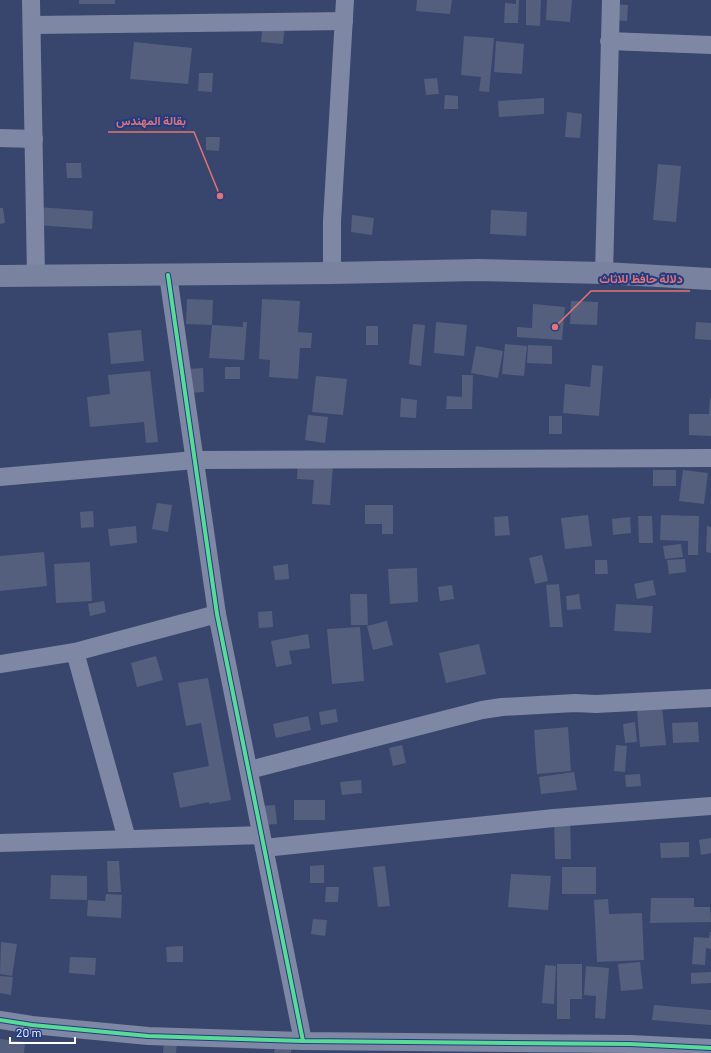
<svg xmlns="http://www.w3.org/2000/svg" width="711" height="1053" font-family="Barlow,Vazirmatn,sans-serif">
<style>
.building{fill:#545f7e}
.lines{fill:none;stroke-linecap:round;stroke-linejoin:round}
.street{stroke:#7e87a3;stroke-width:18}
.secondary{stroke:#79829f;stroke-width:22}
.cycleway-casing{stroke:#223c83;stroke-width:6}
.cycleway{stroke:#5adb95;stroke-width:4}
.leader{fill:none;stroke:#e47373;stroke-width:1.5}
.callout-dot{fill:#e47373;stroke:#223c83;stroke-width:1.5}
.callout-label{font-size:12px;text-anchor:middle;font-weight:bold;fill:#e47373;stroke:#223c83;stroke-width:4;stroke-linejoin:round;paint-order:stroke}
</style>
<rect width="100%" height="100%" fill="#38466d"/>
<!-- building -->
<g class="building">
<rect x="79" y="0" width="36" height="4"/>
<path d="M417,0H452L450,14L416,11Z"/>
<path d="M516,0H519L518,23H504L505,3L516,4Z"/>
<path d="M526,0H541L540,26L526,25Z"/>
<path d="M547,0H572L570,22L546,20Z"/>
<path d="M615,4L628,5L627,21L614,20Z"/>
<path d="M263,22L285,25L283,44L261,42Z"/>
<path d="M464,36L494,38L489,92L479,91L481,77L461,75Z"/>
<path d="M496,41L524,44L522,74L494,72Z"/>
<path d="M134,42L192,48L188,84L130,79Z"/>
<path d="M199,73H213L212,92L198,91Z"/>
<path d="M437,78L439,94L426,95L424,79Z"/>
<path d="M445,95L458,96V109H444Z"/>
<path d="M544,98V114L499,117L498,101Z"/>
<path d="M567,112L582,114L580,138L565,137Z"/>
<path d="M206,137H220L219,151L206,150Z"/>
<path d="M66,163H81L82,178H67Z"/>
<path d="M658,164L681,166L676,222L653,220Z"/>
<path d="M37,207L93,211L92,229L36,225Z"/>
<path d="M0,208H3L5,223L0,224Z"/>
<path d="M491,210L527,212L526,236L490,234Z"/>
<path d="M352,215L374,218L372,235L351,232Z"/>
<path d="M187,299L213,300L212,325L243,327V322H247L244,360L209,358L212,325L186,324Z"/>
<path d="M262,299L300,301L298,332L312,333L311,348H300L298,379L269,377L270,360L259,359Z"/>
<path d="M571,301L598,302L597,325L570,324Z"/>
<path d="M533,304L565,307L562,340L517,337V327L532,328Z"/>
<path d="M436,322L467,325L464,356L434,353Z"/>
<path d="M696,322L711,323V340L695,339Z"/>
<path d="M413,324L425,325L421,366L409,364Z"/>
<rect x="366" y="326" width="12" height="19"/>
<path d="M141,330L144,361L111,364L108,333Z"/>
<path d="M505,344L527,346L524,376L502,374Z"/>
<path d="M528,345L552,346V364L527,363Z"/>
<path d="M476,346L503,351L498,378L471,373Z"/>
<path d="M592,365L603,366L599,416L563,413L565,384L590,387Z"/>
<rect x="225" y="367" width="15" height="12"/>
<path d="M203,368L204,392L189,393L187,369Z"/>
<path d="M150,371L158,442L146,443L144,422L90,427L87,397L110,394L108,375Z"/>
<path d="M462,375H473L472,409H446L447,396L462,397Z"/>
<path d="M316,376L347,379L343,415L312,412Z"/>
<path d="M401,398L417,400L416,418L400,417Z"/>
<path d="M710,398H711V436L689,435V414H709Z"/>
<path d="M308,415L328,417L325,443L305,440Z"/>
<rect x="549" y="416" width="13" height="18"/>
<path d="M298,462L333,465L330,505L312,504L314,480L297,479Z"/>
<rect x="653" y="470" width="23" height="16"/>
<path d="M683,470L708,473L704,504L679,501Z"/>
<path d="M157,503L172,505L168,532L152,529Z"/>
<path d="M365,505H393V534H382V524H365Z"/>
<path d="M93,511L94,527L81,528L80,512Z"/>
<path d="M588,515L592,546L565,549L561,518Z"/>
<path d="M661,515L699,516L698,555H688V541L660,540Z"/>
<path d="M508,516L510,535L495,536L494,517Z"/>
<path d="M638,516H652L653,543H639Z"/>
<path d="M630,517L631,533L613,535L612,519Z"/>
<path d="M136,526L137,543L110,546L108,529Z"/>
<path d="M707,526L711,527V553L706,552Z"/>
<path d="M681,544L683,557L665,559L663,546Z"/>
<path d="M44,552L47,586L0,591V556Z"/>
<path d="M542,555L548,581L535,584L529,558Z"/>
<path d="M685,559L686,572L669,574L667,560Z"/>
<path d="M595,560H607L608,574H595Z"/>
<path d="M90,562L92,601L56,603L54,564Z"/>
<path d="M288,564L289,579L275,580L273,566Z"/>
<path d="M417,568L418,602L390,604L388,569Z"/>
<path d="M653,580L656,595L637,599L634,584Z"/>
<path d="M559,584L563,627H550L546,585Z"/>
<path d="M452,585L454,599L440,601L438,587Z"/>
<path d="M350,594H367L368,625H351Z"/>
<path d="M579,594L581,609L567,610L566,596Z"/>
<path d="M104,601L106,612L90,616L88,604Z"/>
<path d="M616,604L653,606L651,633L614,631Z"/>
<path d="M272,611L273,627L259,628L258,612Z"/>
<path d="M387,621L393,645L373,650L367,626Z"/>
<path d="M360,627L364,681L332,684L327,629Z"/>
<path d="M308,634L310,648L289,651L292,664L276,667L271,641Z"/>
<path d="M479,644L486,674L446,683L439,653Z"/>
<path d="M156,656L163,680L137,687L131,663Z"/>
<path d="M208,678L231,800L209,804V802L180,808L173,773L209,766L201,723L186,726L178,683Z"/>
<path d="M662,707L666,745L640,747L637,710Z"/>
<path d="M336,709L338,722L321,725L319,712Z"/>
<path d="M308,716L311,730L276,738L273,724Z"/>
<path d="M635,722L637,742L625,743L623,724Z"/>
<path d="M698,722L699,742L673,743L672,723Z"/>
<path d="M568,727L571,771L537,774L534,730Z"/>
<path d="M402,745L406,763L393,766L389,748Z"/>
<path d="M616,745L627,746L625,772L614,771Z"/>
<path d="M574,772L577,790L541,794L539,777Z"/>
<path d="M640,774L641,786L626,787L625,775Z"/>
<path d="M361,780L362,793L342,795L340,782Z"/>
<rect x="294" y="800" width="31" height="20"/>
<path d="M275,805L277,824L262,825L261,806Z"/>
<path d="M554,817H570L571,859H555Z"/>
<path d="M711,838V853L701,855L699,840Z"/>
<path d="M689,842V857L661,858L660,843Z"/>
<path d="M107,861H119L121,892H108Z"/>
<path d="M324,865V883H310V866Z"/>
<path d="M385,866L390,906L378,907L373,867Z"/>
<rect x="562" y="867" width="34" height="27"/>
<path d="M511,874L551,876L548,910L508,907Z"/>
<path d="M51,875L87,876V900L50,899Z"/>
<path d="M326,887H339L338,902H325Z"/>
<path d="M106,894L122,895L121,918L87,916L88,900L105,901Z"/>
<path d="M651,898H694V907H710L711,922L650,923Z"/>
<path d="M608,899L609,914L642,913L644,960L597,962L594,900Z"/>
<path d="M313,919L327,920L325,936L311,934Z"/>
<path d="M710,932H711V949L706,948L705,965L692,964L694,937L709,938Z"/>
<path d="M1,942L17,944L12,976L0,974Z"/>
<path d="M183,946V962H167L166,947Z"/>
<path d="M70,957L96,958L95,975L69,973Z"/>
<path d="M640,962L643,989L621,991L618,964Z"/>
<path d="M557,964H582V999H570V1019H557Z"/>
<path d="M545,965L556,966L554,1004L542,1003Z"/>
<path d="M586,966L609,968L605,1019L595,1018L596,996L584,995Z"/>
<path d="M711,972V983L691,984V973Z"/>
<path d="M0,976L13,977L11,995L0,993Z"/>
<path d="M654,1005L711,1010V1025L652,1020Z"/>
<path d="M0,1039L25,1042L24,1053H0Z"/>
<path d="M164,1040L177,1041L176,1053H163Z"/>
<path d="M276,1040L292,1041L291,1053H274Z"/>
</g>
<g class="lines">
<!-- street -->
<g class="street">
<path d="M31,0L36,276"/>
<path d="M33,25L344,21"/>
<path d="M609,41L711,45"/>
<path d="M0,138L34,139"/>
<path d="M332,273V221L345,0"/>
<path d="M604,273L611,0"/>
<path d="M168,275L217,614L303,1041"/>
<path d="M0,477L195,460L711,458"/>
<path d="M75,652L127,839"/>
<path d="M0,664L75,652L217,614"/>
<path d="M249,770L482,710L502,707L539,705L575,703L596,704L711,698"/>
<path d="M0,843L261,835"/>
<path d="M264,848L554,818L711,806"/>
<path d="M0,1020L32,1025L148,1036L303,1041L630,1044L711,1048"/>
</g>
<!-- secondary -->
<path class="secondary" d="M0,276L332,273L478,270L604,273L711,279"/>
<defs>
<g id="cycleway">
<path d="M168,275L217,614L303,1041"/>
<path d="M0,1020L32,1025L148,1036L303,1041L630,1044L711,1048"/>
</g>
</defs>
<!-- cycleway casing -->
<use href="#cycleway" class="cycleway-casing"/>
<!-- cycleway -->
<use href="#cycleway" class="cycleway"/>
</g>
<!-- callouts -->
<path class="leader" d="M220 196L194 132H108M555 327L591 291H690"/>
<g class="callout-dot">
<circle cx="220" cy="196" r="4"/>
<circle cx="555" cy="327" r="4"/>
</g>
<g class="callout-label">
<text x="151" y="125">بقالة المهندس</text>
<text x="641" y="283">دلالة حافظ للاثاث</text>
</g>
<!-- scale -->
<path d="M10 1037v6h65v-6" fill="none" stroke="#ffffff" stroke-width="2"/>
<text x="16" y="1037" font-size="12" fill="#ffffff" stroke="#223c83" stroke-width="3" paint-order="stroke">20 m</text>
</svg>
